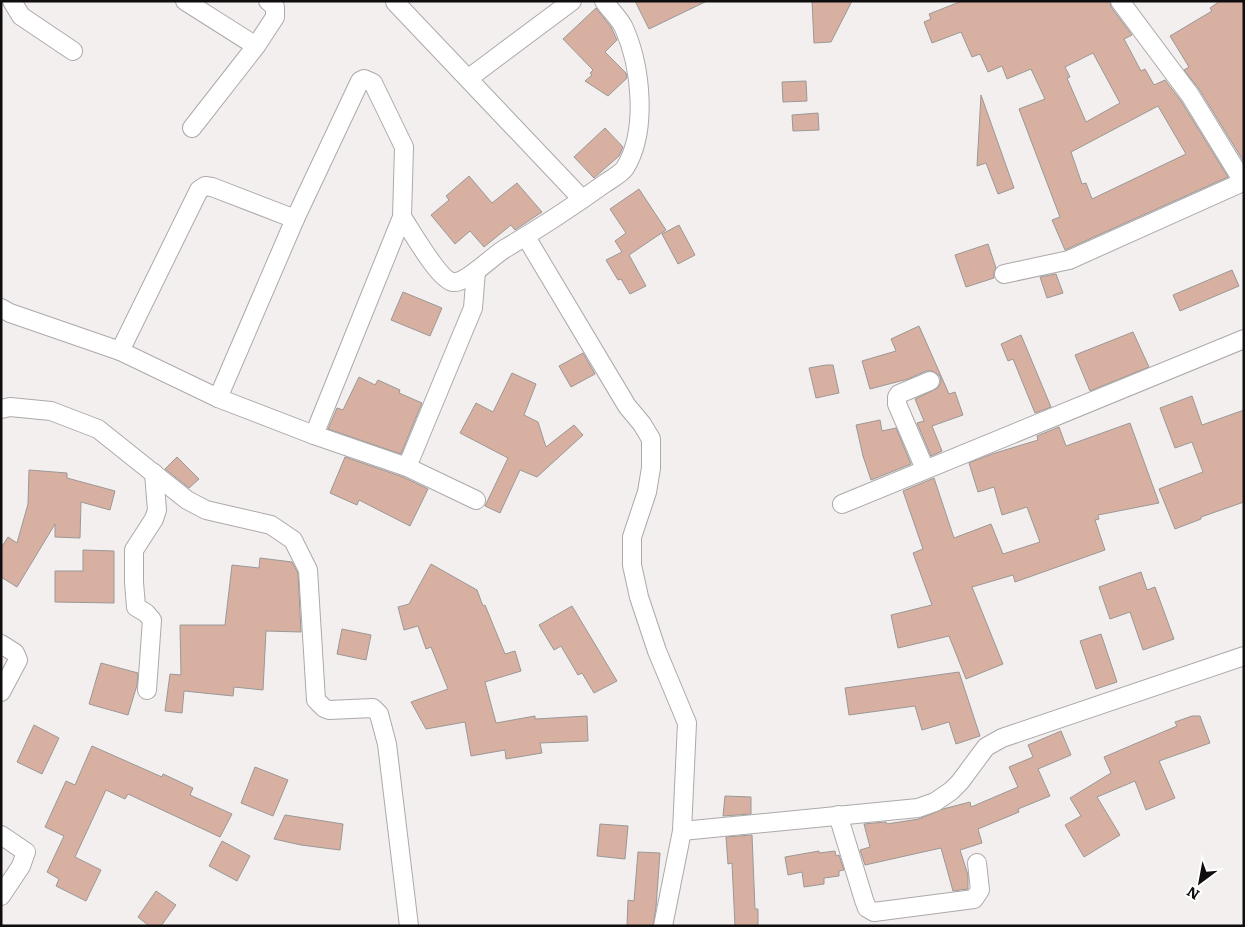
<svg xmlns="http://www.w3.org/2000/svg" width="1245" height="927" font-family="Literata,serif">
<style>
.building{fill:#d7b0a1;stroke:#9b9896;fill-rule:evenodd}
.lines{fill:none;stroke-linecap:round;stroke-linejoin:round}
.minor-casing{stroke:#ada9aa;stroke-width:20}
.minor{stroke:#fff;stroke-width:18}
</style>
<rect width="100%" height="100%" fill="#f3efef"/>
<!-- building -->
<g class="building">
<path d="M635,1H707L649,29Z"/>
<path d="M812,1H852L831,42L814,43Z"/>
<path d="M962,1H1110L1111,7L1132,35L1124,39L1141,71L1145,69L1154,85L1165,80L1181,101L1228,177L1065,250L1052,220L1060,217L1019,109L1045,99L1031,69L1007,79L1002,66L988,72L980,54L972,57L961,32L932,43L924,22L931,19L929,14ZM1093,53L1120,103L1086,122L1067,78L1070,77L1065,67ZM1158,106L1186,154L1092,199L1086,183L1082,184L1071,152Z"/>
<path d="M1220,1H1244V162L1199,89L1184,70L1189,67L1170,36L1212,11L1210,8Z"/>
<path d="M596,8L611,27L617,40L605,52L626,73L627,78L608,96L585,81L592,75L590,73L593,70L563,39Z"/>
<path d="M806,81L807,101L783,102L782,82Z"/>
<path d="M981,95L1014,188L998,194L986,163L977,166Z"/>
<path d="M818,113L819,130L793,131L792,115Z"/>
<path d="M605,128L623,147L619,156L594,178L574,157Z"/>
<path d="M469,176L492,203L517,183L542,212L515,230L511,225L484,247L470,231L455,244L431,215L449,200L446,196Z"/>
<path d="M639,189L666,230L629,255L646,286L630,294L621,279L618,280L606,260L622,252L615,241L626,233L610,209Z"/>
<path d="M679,225L695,255L678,264L662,234Z"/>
<path d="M988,244L996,268L994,271V278L966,287L955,255Z"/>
<path d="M1232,270L1239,286L1180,311L1173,295Z"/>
<path d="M1056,274L1063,293L1047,298L1040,277Z"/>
<path d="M403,292L442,308L430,336L391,320Z"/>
<path d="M919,326L949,394L955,392L963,415L932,426L942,451L931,456L917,423L924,421L915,399L938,388L941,382L940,376L932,371H926L908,379L870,389L862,361L896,351L891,339Z"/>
<path d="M1133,332L1149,367L1090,391L1075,355Z"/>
<path d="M1021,335L1051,407L1035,413L1013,359L1008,361L1001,344Z"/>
<path d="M583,353L595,374L571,387L559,366Z"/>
<path d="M826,365H833L839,393L816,398L809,368Z"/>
<path d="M512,373L536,384L524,415L538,422L546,447L574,425L583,435L537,477L520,470L500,513L485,506L508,458L460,433L476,403L493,412Z"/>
<path d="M359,377L375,385L378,380L400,390L399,393L422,403L401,454L328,429L337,408L343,410Z"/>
<path d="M1192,396L1202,425L1244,410V502L1201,517V519L1175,529L1159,489L1203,472L1192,442L1175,448L1160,408Z"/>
<path d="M880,420L882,431L896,428L911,464L871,480L863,456L856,425Z"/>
<path d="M1130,423L1159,503L1098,515L1099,519L1095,520L1105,550L1015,582L1013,575L972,587L1003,664L966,679L949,636L898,648L891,615L932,605L913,553L923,549L903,491L934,478L954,538L991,524L1003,554L1040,542L1027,507L1002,515L994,487L978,492L969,463L992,454L1038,440L1037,436L1059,427L1066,446Z"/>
<path d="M177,457L199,479L189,488L165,469Z"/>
<path d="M345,457L403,477L428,489L410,526L359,500L357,505L330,493Z"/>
<path d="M29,470L67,473V478L115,491L110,510L81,502L80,538L55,537V524L17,587L1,577V548L8,537L17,543L28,504Z"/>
<path d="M83,550L114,551V603L55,602V571H83Z"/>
<path d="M260,558L292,562L298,573L301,632L266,631L263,690L234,687L233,696L184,691L182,713L165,711L170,674L181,675L180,625H225L232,565L259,568Z"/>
<path d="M431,564L477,590L483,606L485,605L505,654L515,651L521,671L485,682L496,723L535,716V719L587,716L588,741L540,743L542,753L506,759L505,750L471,756L465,722L426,729L411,702L448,689L431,647L426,649L418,626L404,630L398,607L409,604Z"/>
<path d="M1141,572L1147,590L1155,587L1174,639L1143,650L1130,612L1110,619L1099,587Z"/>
<path d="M572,606L617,681L594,693L582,673L578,675L561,646L554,650L539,625Z"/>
<path d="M342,629L371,635L366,660L337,654Z"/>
<path d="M1101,634L1117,682L1096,689L1080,641Z"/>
<path d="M101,663L138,673L137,685L128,715L89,704Z"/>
<path d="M959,672L980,736L956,744L949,722L922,730L915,706L849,715L845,688Z"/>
<path d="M1192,716H1200L1210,743L1159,761L1175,798L1146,810L1135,781L1097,797L1120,835L1084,857L1065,825L1081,816L1070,798L1111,773L1104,757L1177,726L1175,722Z"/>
<path d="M34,725L59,738L42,774L17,762Z"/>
<path d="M1061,731L1071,755L1038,769L1050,796L1018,809L1019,812L978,829L982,843L960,850L968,875V889L953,891L941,848L865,865L860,850L870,847L864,824L886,822L887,824L919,819L943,809L970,802L971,807L1018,787L1009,767L1033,757L1028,745Z"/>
<path d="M92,746L162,777L163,774L193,788L190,795L232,814L220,837L128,794L125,799L106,790L75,857L101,870L86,901L56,886L59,879L47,872L64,836L45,827L66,781L75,785Z"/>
<path d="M255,767L288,780L273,816L241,803Z"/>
<path d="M725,796L751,797V814L723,816Z"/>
<path d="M285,815L343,824L340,850L301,845L274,839Z"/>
<path d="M600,824L628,826L625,859L597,856Z"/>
<path d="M752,835L755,909H758V926H735L732,863L728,864L726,837Z"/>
<path d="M222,841L250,856L237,881L209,866Z"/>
<path d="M819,851V853L835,851L836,856L839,855L844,870L839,871V876L824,878V884L804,887L802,872L788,875L785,857Z"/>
<path d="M638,852L660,853L656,907L653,926H627L628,900L634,901Z"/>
<path d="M156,891L176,905L161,926H149L138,917Z"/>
</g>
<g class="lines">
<defs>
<g id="minor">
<path d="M12,1L21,16L73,51"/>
<path d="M185,1L256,46"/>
<path d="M1120,1L1190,95L1244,183"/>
<path d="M395,2L582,199"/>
<path d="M469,78L572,1"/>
<path d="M192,128L256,46L275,17V7L268,1"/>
<path d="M402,217C411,230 439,280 453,282C466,284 493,255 506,248C540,228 572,207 604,184C611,179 621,174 625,168C648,131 641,66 624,28C620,19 610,10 604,1"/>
<path d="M526,237L627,406L642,424L651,439V468L647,492L632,537V565L639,597L657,651L687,723L682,831L663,926"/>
<path d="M1004,274L1069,260L1243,182"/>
<path d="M1,308L10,313L120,351L218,398L314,435L407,467L476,500"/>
<path d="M120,351L199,190L205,186L212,187L295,219"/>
<path d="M218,398L295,219L360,81L364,79L373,83L404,147L402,217L314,435"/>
<path d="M1,409L10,407L51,411L98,429L187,500L206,510L271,525L293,540L308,570L316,700L324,708L329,710L373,708L379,714L387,744L409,926"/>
<path d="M407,467L473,308L476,271"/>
<path d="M925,469L897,404V397L899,394L930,381"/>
<path d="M842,504L1244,339"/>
<path d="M1,644L15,653L18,660L1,692"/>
<path d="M147,690L152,620L146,613L136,607L134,582V550L154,519L157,510L154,473"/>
<path d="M838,815L864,900L867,908L874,912L974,899L980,890L977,863"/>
<path d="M682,831L918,808L935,802L951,791L960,782L986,747L1002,738L1244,656"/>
<path d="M1,835L26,852L21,866L1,896"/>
</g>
</defs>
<!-- minor casing -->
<use href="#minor" class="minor-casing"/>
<!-- minor -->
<use href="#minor" class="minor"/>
</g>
<!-- border -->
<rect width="1245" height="927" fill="none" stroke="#0f0d0e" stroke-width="5"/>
<!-- north arrow -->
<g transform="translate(1200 882) rotate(212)" stroke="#ffffff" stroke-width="4" paint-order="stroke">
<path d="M0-4L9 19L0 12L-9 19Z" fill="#0f0d0e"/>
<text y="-8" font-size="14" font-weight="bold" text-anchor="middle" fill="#0f0d0e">N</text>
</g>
</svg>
